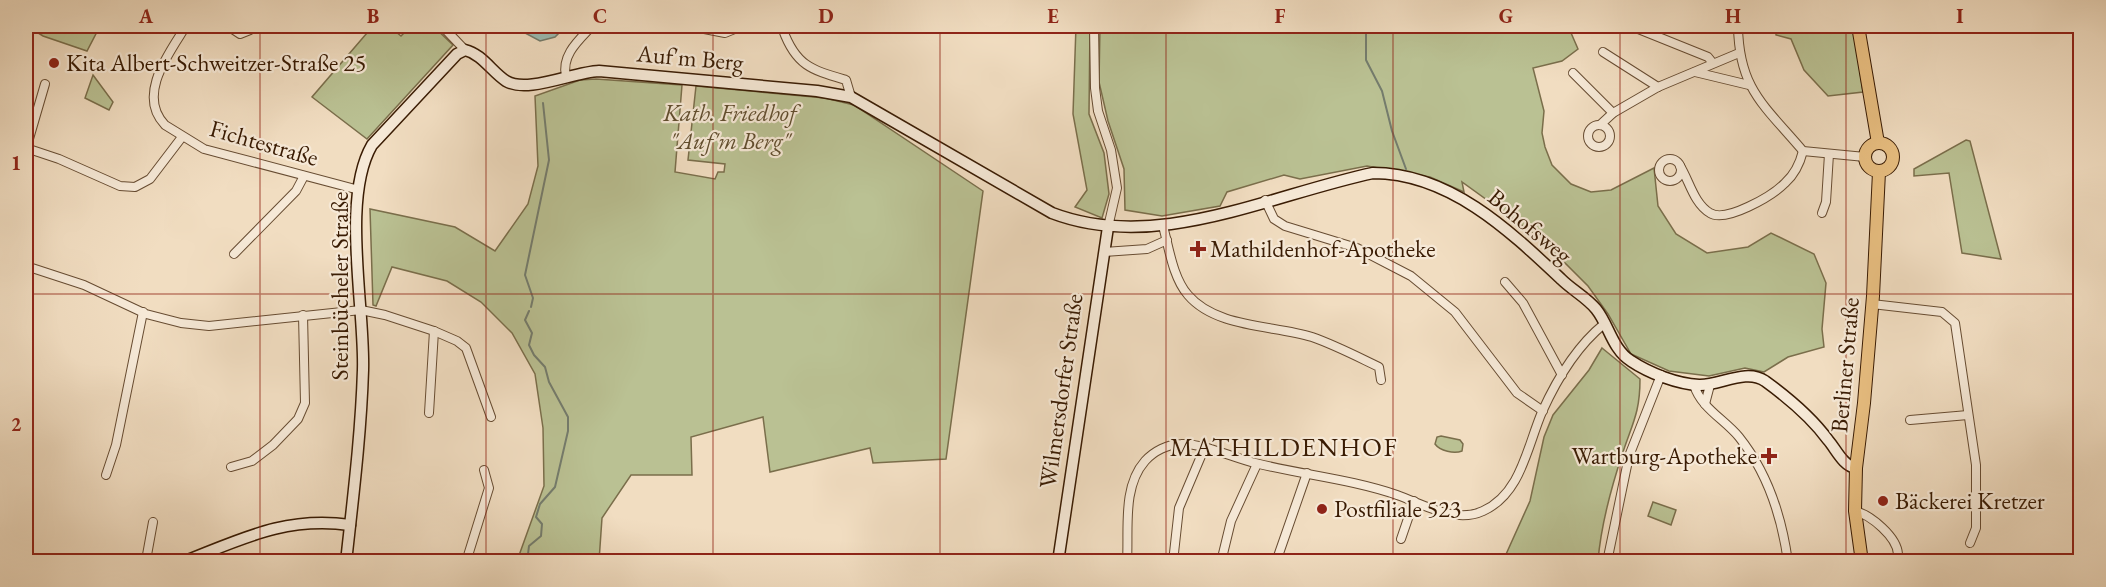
<svg xmlns="http://www.w3.org/2000/svg" width="2106" height="587" font-family="'EB Garamond',serif">
<style>
.green{fill:#bac193;stroke:#7a6e4b;stroke-width:1.5}
.water{fill:#9bbcb3;stroke:#747c6d;stroke-width:1.5}
.lines{fill:none;stroke-linecap:round;stroke-linejoin:round}
.stream{stroke:#747c6d;stroke-width:2}
.street-casing{stroke:#674c32;stroke-width:10}
.secondary-casing{stroke:#391b03;stroke-width:13}
.primary-casing{stroke:#391b03;stroke-width:14}
.street{stroke:#f6e9d7;stroke-width:8}
.secondary{stroke:#f6e9d7;stroke-width:10}
.primary{stroke:#e8be80;stroke-width:12}
.grid{fill:none;stroke:#8f2418;stroke-width:1.5;stroke-opacity:0.55}
.poi-dot{fill:#8f2418;stroke:#f6e9d7;stroke-width:2}
.labels{text-anchor:middle;stroke-width:4.5;stroke-linejoin:round;paint-order:stroke}
.street-label{font-size:24px;fill:#391b03;stroke:#f6e9d7}
.poi-label{font-size:24px;fill:#391b03;stroke:#f6e9d7;text-anchor:start}
.park-label{font-size:24px;font-style:italic;fill:#604d2e;stroke:#f6e9d7}
.neighbourhood-label{font-size:26px;letter-spacing:1.5px;fill:#391b03;stroke:#f6e9d7}
.neatline{fill:none;stroke:#8f2418;stroke-width:2}
.grid-label{font-size:20px;text-anchor:middle;font-weight:bold;fill:#8f2418}
</style>
<rect width="100%" height="100%" fill="#f1ddc1"/>
<filter id="stains"><feTurbulence type="fractalNoise" baseFrequency=".00333" numOctaves="4"/><feColorMatrix values="0 0 0 0 .2 0 0 0 0 .09 0 0 0 0 .02 0 0 0 .5 -.17"/></filter>
<radialGradient id="worn" r=".72"><stop offset=".6" stop-color="#630" stop-opacity="0"/><stop offset="1" stop-color="#630" stop-opacity=".3"/></radialGradient>
<!-- green -->
<g class="green">
<path d="M27,26H100L87,51L43,36Z"/>
<path d="M373,26H389L401,36L411,26H433L453,45L367,139L312,97Z"/>
<path d="M1076,26H1090L1089,114L1104,153L1109,194L1102,218L1075,207L1087,190L1073,114Z"/>
<path d="M1100,26H1568L1578,49L1562,61L1533,68L1544,111L1542,133L1545,147L1552,165L1571,184L1591,192L1611,190L1654,168L1658,206L1676,234L1707,253L1748,247L1771,233L1814,254L1826,283L1822,329L1824,347L1788,357L1764,372L1745,368L1709,376L1669,371L1631,354L1608,314L1588,286L1541,239L1462,182L1464,192L1430,177L1367,166L1300,179L1284,175L1227,192L1220,206L1162,216L1125,210L1124,169L1108,121L1099,82Z"/>
<path d="M1776,26H1853L1863,92L1828,96L1804,70L1791,39L1776,35Z"/>
<path d="M93,75L113,102L109,110L85,98Z"/>
<path d="M596,79L682,85L675,172L715,179L718,172H724L725,164L688,160L696,86L825,98L854,105L983,191L946,459L873,463L870,448L770,472L763,417L691,437L692,475H631L602,518L599,561H517L544,486L543,428L535,374L512,333L481,302L447,281L392,267L376,306L373,305L370,209L455,227L495,251L528,204L538,166L535,96L580,80Z"/>
<path d="M1966,140L1970,141L2001,259L1962,253L1949,173L1914,176V169Z"/>
<path d="M1602,348L1640,379C1640,412 1633,422 1623,452C1611,488 1601,524 1598,561H1503L1530,501L1544,437L1553,415L1589,370Z"/>
<path d="M1441,436L1460,440L1463,444L1462,451C1454,454 1440,451 1435,444L1437,437Z"/>
<path d="M1653,502L1676,510L1671,525L1648,516Z"/>
</g>
<!-- water -->
<path class="water" d="M523,26H566L555,37L540,41L525,33Z"/>
<g class="lines">
<!-- stream -->
<g class="stream">
<path d="M1366,26V60L1382,91L1392,131L1406,169"/>
<path d="M531,307L533,298L525,275L549,160L543,103"/>
<path d="M527,562L529,546L541,536L542,524L536,517L540,504L555,487L568,431V417L549,382L545,367L534,355L529,345L532,333L525,320L529,311"/>
</g>
<defs>
<g id="street">
<path d="M186,26C170,52 136,95 165,125L204,149L359,190"/>
<path d="M228,26L240,34L250,30L252,26"/>
<path d="M442,26L465,50"/>
<path d="M689,26L725,33L742,26"/>
<path d="M1094,26L1095,88L1098,111L1111,150L1117,188L1108,227"/>
<path d="M1631,26L1708,57L1712,62"/>
<path d="M1738,26C1739,89 1764,105 1803,151L1865,157"/>
<path d="M783,30C796,66 812,70 846,80L851,97"/>
<path d="M1603,52L1658,87"/>
<path d="M1695,72L1749,85"/>
<path d="M1573,73L1613,113"/>
<path d="M566,76C561,55 579,40 592,26"/>
<circle cx="1599" cy="136" r="11"/>
<path d="M1600,125L1613,113L1658,87L1739,53"/>
<path d="M26,148L59,159L120,186L135,187L150,179L182,137"/>
<path d="M26,149L45,84"/>
<circle cx="1670" cy="170" r="11"/>
<path d="M1680,166C1689,180 1694,204 1710,213C1726,223 1772,196 1785,183C1794,175 1800,163 1803,151"/>
<path d="M1265,200L1274,219L1285,226L1357,248L1411,276L1455,312L1517,393L1543,411"/>
<path d="M1822,213L1826,202L1829,154"/>
<path d="M1163,226C1169,248 1173,278 1188,295C1216,328 1273,325 1312,337C1335,345 1356,356 1379,367L1381,380"/>
<path d="M1104,252L1147,249L1167,240"/>
<path d="M234,254L296,191L304,176"/>
<path d="M26,266L84,285L146,314L181,323L209,326L361,310L385,315L434,331L457,341L466,348L491,417"/>
<path d="M1505,282L1523,303L1562,375"/>
<path d="M1872,304L1942,312L1955,323L1976,465V528L1970,543"/>
<path d="M1694,385C1701,408 1724,419 1739,437C1767,472 1782,518 1788,562"/>
<path d="M1705,404L1710,385"/>
<path d="M429,413L434,331"/>
<path d="M1910,420L1968,415"/>
<path d="M231,467L252,461L273,445L298,419L305,403L303,315"/>
<path d="M106,475L116,445L143,312"/>
<path d="M1855,511C1871,515 1897,537 1898,554"/>
<path d="M1401,539L1414,501"/>
<path d="M149,562L147,555L153,522"/>
<path d="M466,562L489,488L484,470"/>
<path d="M1127,562C1129,529 1122,487 1145,461C1154,451 1168,444 1181,444C1202,443 1234,458 1255,463C1303,475 1350,479 1397,495C1423,504 1455,524 1483,511C1521,494 1527,447 1542,412C1556,381 1577,346 1604,324"/>
<path d="M1173,562L1179,508L1204,449"/>
<path d="M1221,562L1231,521L1257,464"/>
<path d="M1276,562L1307,473"/>
<path d="M1607,562L1629,456L1661,375"/>
</g>
<g id="secondary">
<path d="M183,562C242,539 285,516 350,525"/>
<path d="M346,562C353,498 361,434 363,370C365,308 341,198 372,145L457,54L465,50C482,54 492,72 506,81C527,94 573,72 599,71L817,91L851,97L1052,213C1157,253 1269,195 1373,173C1449,173 1509,230 1561,279C1572,290 1586,297 1596,309C1609,325 1612,349 1631,361C1649,373 1677,384 1699,385C1719,386 1746,368 1765,381C1787,397 1812,418 1828,440C1836,449 1843,466 1856,468"/>
<path d="M1058,562L1108,227"/>
</g>
<g id="primary">
<path d="M1858,26L1878,143"/>
<circle cx="1879" cy="157" r="14"/>
<path d="M1862,562L1855,511L1856,468L1864,403L1873,296L1879,172"/>
</g>
</defs>
<!-- street casing -->
<use href="#street" class="street-casing"/>
<!-- secondary casing -->
<use href="#secondary" class="secondary-casing"/>
<!-- primary casing -->
<use href="#primary" class="primary-casing"/>
<!-- street -->
<use href="#street" class="street"/>
<!-- secondary -->
<use href="#secondary" class="secondary"/>
<!-- primary -->
<use href="#primary" class="primary"/>
</g>
<!-- grid -->
<path class="grid" d="M260,26V562M486,26V562M713,26V562M940,26V562M1166,26V562M1393,26V562M1620,26V562M1846,26V562M26,294H2080"/>
<!-- markers -->
<g class="poi-dot">
<circle cx="54" cy="63" r="6"/>
<path d="M1195 240h6v6h6v6h-6v6h-6v-6h-6v-6h6z"/>
<path d="M1766 447h6v6h6v6h-6v6h-6v-6h-6v-6h6z"/>
<circle cx="1883" cy="501" r="6"/>
<circle cx="1322" cy="509" r="6"/>
</g>
<g class="labels">
<!-- street labels -->
<g class="street-label">
<text transform="translate(690 58) rotate(5)" y="8">Auf'm Berg</text>
<text transform="translate(264 143) rotate(16)" y="8">Fichtestraße</text>
<text transform="translate(1530 226) rotate(40)" y="8">Bohofsweg</text>
<text transform="translate(340 286) rotate(-90)" y="8">Steinbücheler Straße</text>
<text transform="translate(1845 365) rotate(-85)" y="8">Berliner Straße</text>
<text transform="translate(1061 391) rotate(-82)" y="8">Wilmersdorfer Straße</text>
</g>
<!-- poi labels -->
<g class="poi-label">
<text x="66" y="71">Kita Albert-Schweitzer-Straße 25</text>
<text x="1210" y="257">Mathildenhof-Apotheke</text>
<text x="1757" y="464" text-anchor="end">Wartburg-Apotheke</text>
<text x="1895" y="509">Bäckerei Kretzer</text>
<text x="1334" y="517">Postfiliale 523</text>
</g>
<!-- park labels -->
<g class="park-label">
<text x="730" y="121">Kath. Friedhof<tspan x="730" dy="28">"Auf'm Berg"</tspan></text>
</g>
<!-- neighbourhood labels -->
<g class="neighbourhood-label">
<text x="1284" y="456">MATHILDENHOF</text>
</g>
</g>
<!-- margin -->
<rect width="2106" height="587" fill="none" stroke="#f1ddc1" stroke-width="66"/>
<rect x="33" y="33" width="2040" height="521" class="neatline"/>
<g class="grid-label">
<text x="146" y="23">A</text>
<text x="373" y="23">B</text>
<text x="600" y="23">C</text>
<text x="826" y="23">D</text>
<text x="1053" y="23">E</text>
<text x="1280" y="23">F</text>
<text x="1506" y="23">G</text>
<text x="1733" y="23">H</text>
<text x="1960" y="23">I</text>
<text x="16" y="170">1</text>
<text x="16" y="431">2</text>
</g>
<rect width="100%" height="100%" filter="url(#stains)"/>
<rect width="100%" height="100%" fill="url(#worn)"/>
</svg>
